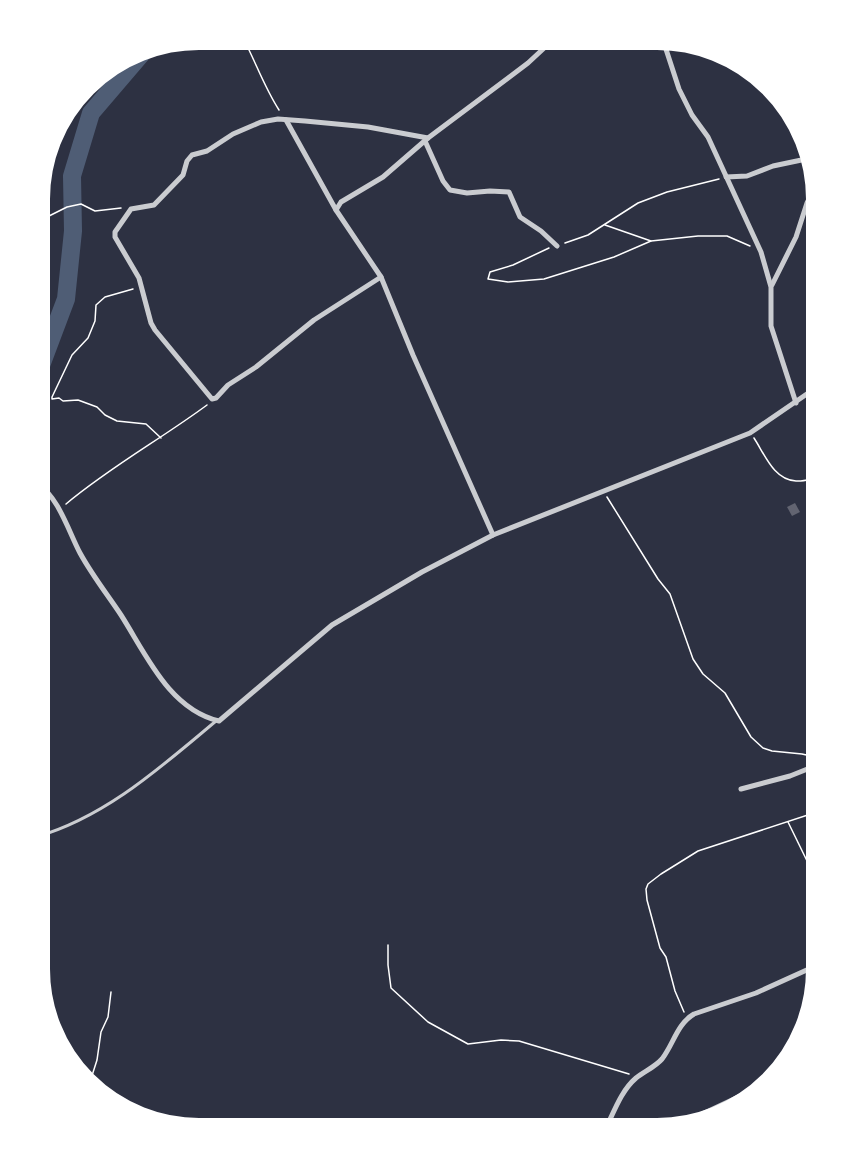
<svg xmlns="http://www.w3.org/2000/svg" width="856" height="1168" font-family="Lato,sans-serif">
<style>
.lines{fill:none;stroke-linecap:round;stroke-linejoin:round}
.river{stroke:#4f5d75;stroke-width:18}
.building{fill:#626471}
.path{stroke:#fff;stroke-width:1.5}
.service{stroke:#caccd0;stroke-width:3}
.minor{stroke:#caccd0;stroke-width:5}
.rim{fill:none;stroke:#fff;stroke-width:8}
</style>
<rect width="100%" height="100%" fill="#2d3142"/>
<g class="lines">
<!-- river -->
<path class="river" d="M37,376L66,299L73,231L72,176L91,113L150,44"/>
</g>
<!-- building -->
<path class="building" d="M795,503L800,512L792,516L787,507Z"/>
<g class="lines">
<!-- path -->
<g class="path">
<path d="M242,36C255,60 264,87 279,110"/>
<path d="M37,222L67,207L81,204L95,211L121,208"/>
<path d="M605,225L651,241L698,236H727L750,246"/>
<path d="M565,243L588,235L638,203L667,192L719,179"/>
<path d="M549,248L513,265L490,272L488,279L508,282L544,279L614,257L651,241"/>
<path d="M37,264L38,265"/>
<path d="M815,276L820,277"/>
<path d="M133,289L105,297L96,305L95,321L88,338L72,355L52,397V399L59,398L63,401L78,400L97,407L105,415L117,421L146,424L161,438"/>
<path d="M754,438C765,455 774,480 796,481C804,482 812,478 820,477"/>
<path d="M607,497L658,579L670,594L693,659L703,674L725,693L751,737L763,748L772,751L802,754L815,757"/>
<path d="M66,504C110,467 161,439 207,405"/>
<path d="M788,822L810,867L820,895"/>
<path d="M388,945V965L391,988L428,1022L468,1044L501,1040L519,1041L629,1074"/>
<path d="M684,1012L675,991L666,957L660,948L647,900L646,889L648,884L661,874L698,851L820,811"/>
<path d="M89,1085L97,1060L101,1032L108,1017L111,992"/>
</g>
<!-- service -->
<path class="service" d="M36,837C106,817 162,766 216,721"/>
<!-- minor -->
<g class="minor">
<path d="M662,37L679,89L692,115L708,137L761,252L771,287V326L796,403"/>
<path d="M286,120L336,210"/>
<path d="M425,141L443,181L450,190L467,193L490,191L509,192L520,217L541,231L557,246"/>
<path d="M726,177L747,176L773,166L811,158"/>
<path d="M381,277L314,320L256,367L228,385L216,398L212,399L155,330L151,323L139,278L115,237V232L131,209L154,205L183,175L187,161L192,155L207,151L233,134L261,122L278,119L305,121L368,127L428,138"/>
<path d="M772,285L796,237L807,203L817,184"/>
<path d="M37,483C59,498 68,530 80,553C92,575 107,594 121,615C146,654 169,709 219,721L332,625L422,572L493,535L750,433L820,385"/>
<path d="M493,535L413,355L381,277L336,210L341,202L383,177L428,138L528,63L556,37"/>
<path d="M741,789L790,776L820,764"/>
<path d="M606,1132L607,1126C615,1109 622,1090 636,1078C645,1071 655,1067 662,1059C674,1043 677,1024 694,1014L756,993L820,964"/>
<path d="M640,1132L698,1116L764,1085"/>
</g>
</g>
<!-- crop -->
<path d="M0 0H856V1168H0ZM199 46H657A153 153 0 0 1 810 199V969A153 153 0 0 1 657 1122H199A153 153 0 0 1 46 969V199A153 153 0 0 1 199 46Z" fill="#fff" fill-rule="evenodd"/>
<path class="rim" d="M199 46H657A153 153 0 0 1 810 199V969A153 153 0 0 1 657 1122H199A153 153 0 0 1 46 969V199A153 153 0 0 1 199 46Z"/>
</svg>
